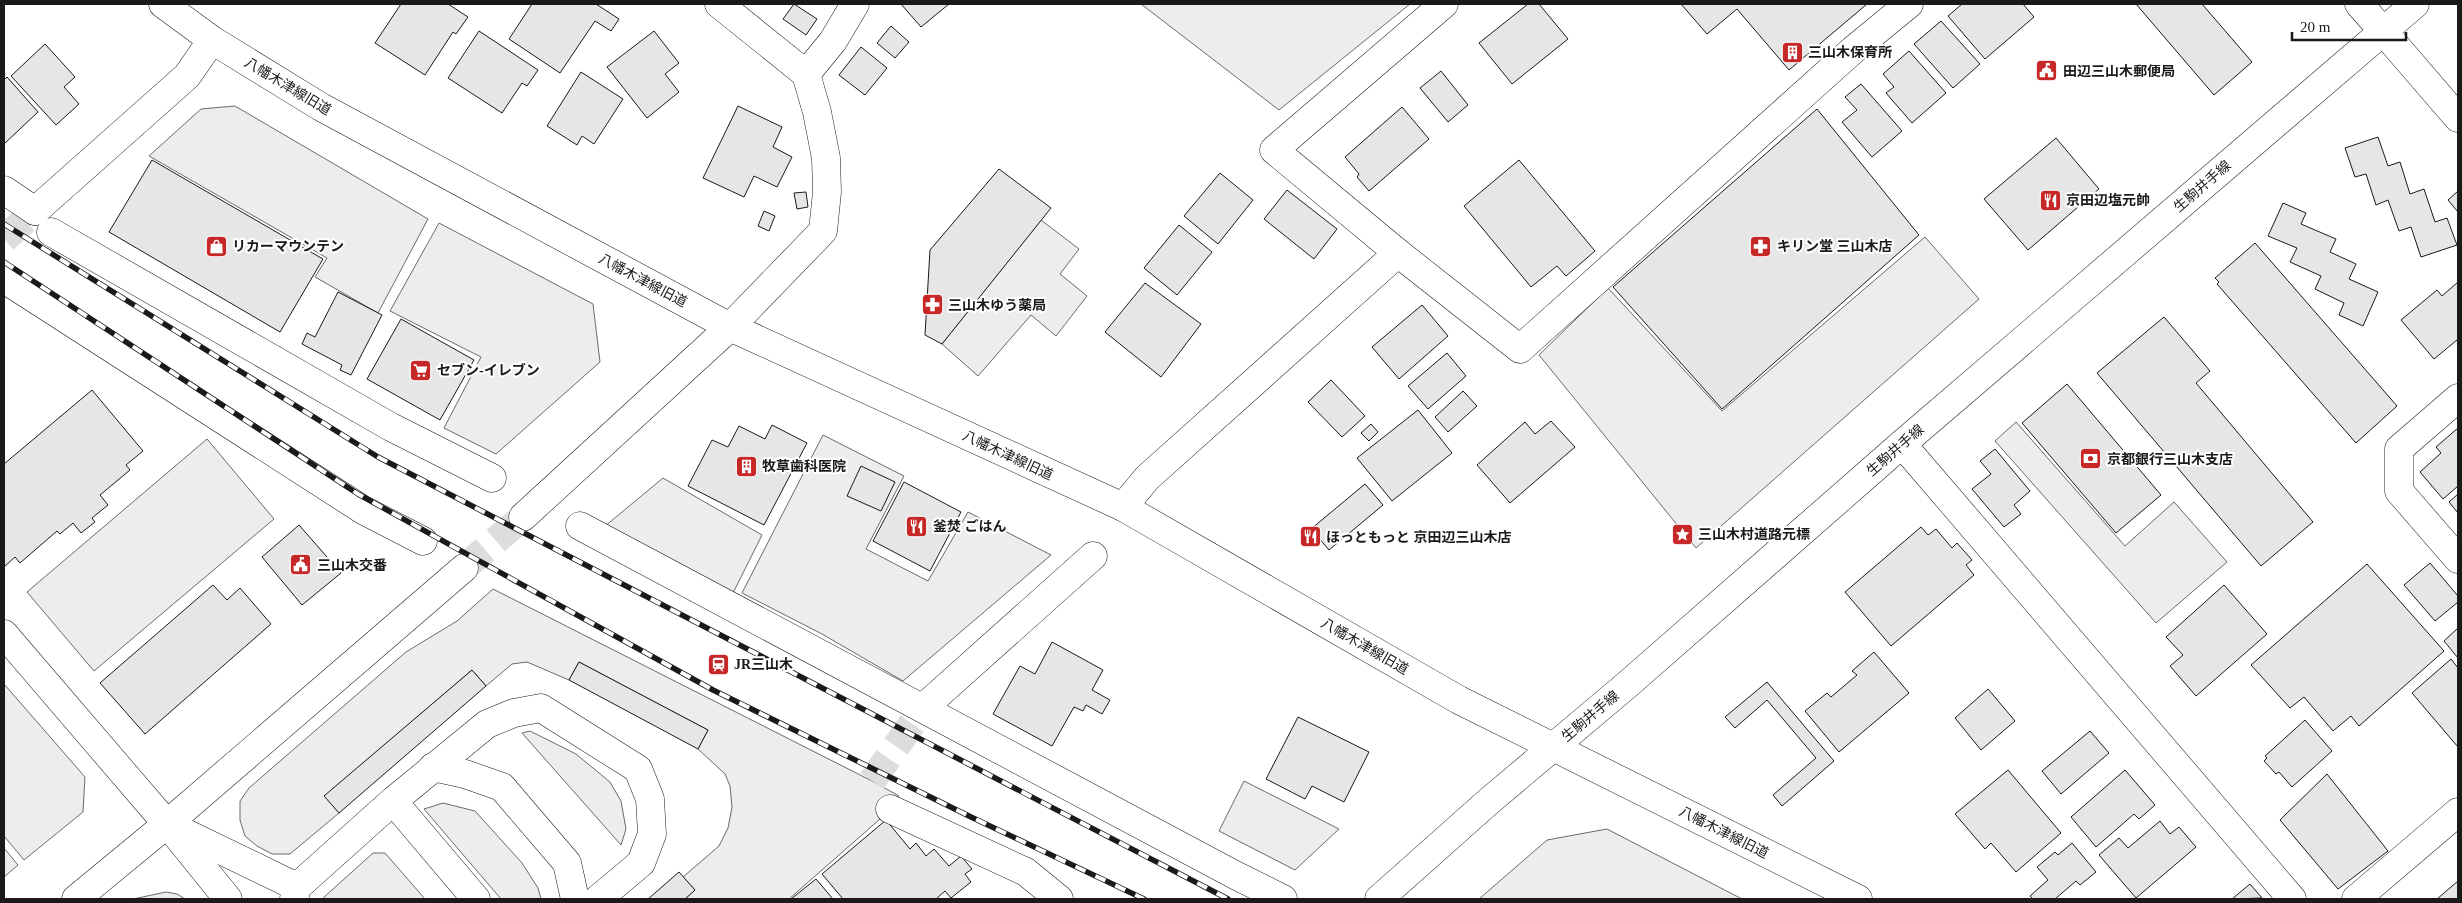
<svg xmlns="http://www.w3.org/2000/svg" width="2462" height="903" font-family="'Times New Roman','Noto Sans JP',serif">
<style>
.built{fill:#ededed;stroke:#6a6a6a}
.building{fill:#e6e6e6;stroke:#1a1a1a}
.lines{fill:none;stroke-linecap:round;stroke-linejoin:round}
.street-tunnel{stroke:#ddd;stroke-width:28;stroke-dasharray:28 14;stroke-linecap:butt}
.secondary-tunnel{stroke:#ddd;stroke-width:28;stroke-dasharray:28 14;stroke-linecap:butt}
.street-casing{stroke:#1a1a1a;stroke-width:29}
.secondary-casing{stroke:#1a1a1a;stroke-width:29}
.primary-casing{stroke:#1a1a1a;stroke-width:29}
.street{stroke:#fff;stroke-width:28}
.secondary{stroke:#fff;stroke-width:28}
.primary{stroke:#fff;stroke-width:28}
.rail-casing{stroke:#1a1a1a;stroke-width:5.5}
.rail{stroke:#fff;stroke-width:4;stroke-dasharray:11;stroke-linecap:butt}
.labels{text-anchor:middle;stroke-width:4;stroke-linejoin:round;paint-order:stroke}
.poi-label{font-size:14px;font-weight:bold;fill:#1a1a1a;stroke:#fff;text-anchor:start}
.street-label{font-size:14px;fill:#1a1a1a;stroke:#fff}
</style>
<rect width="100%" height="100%" fill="#fff"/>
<!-- built -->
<g class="built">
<path d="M1141,4H1410L1279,110Z"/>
<path d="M235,106L428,219L378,313L315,277L327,258L149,156L201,109Z"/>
<path d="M1041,220L1079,249L1060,274L1087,296L1056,336L1031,315L978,376L942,344Z"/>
<path d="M439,223L593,304L600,362L496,454L444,428L481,357L390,311Z"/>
<path d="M1925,237L1979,299L1696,548L1539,355L1608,288L1722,411Z"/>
<path d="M2016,422L2125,546L2174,502L2227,562L2156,623L1995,441Z"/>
<path d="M823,435L904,476L866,549L928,581L968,512L1051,555L903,681L822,634L742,593Z"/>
<path d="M207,439L274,519L94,671L27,592Z"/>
<path d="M663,478L762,535L732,595L604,527Z"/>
<path d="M493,589L872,781L899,796L888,812L789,899H685L695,890L683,877L719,846L728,828L732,807L730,786L725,774L698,749L708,730L579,662L569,680L527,662L512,664L486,686L472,670L325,796L339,813L290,854H272L257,846L245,836L240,820V801L249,788L406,652L457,621Z"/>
<path d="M4,684L85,777L83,812L24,860L4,836Z"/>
<path d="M530,731L576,754L610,782L621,801L626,829L621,845L522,733Z"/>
<path d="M1244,781L1339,829L1295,870L1219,831Z"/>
<path d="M443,803L475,811L522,863L538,888L541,899H501L424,809Z"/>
<path d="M1607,829L1742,899H1479L1547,840Z"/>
<path d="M4,848L18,865L4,877Z"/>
<path d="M373,853H385L425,899H322Z"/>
<path d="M166,892L177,894L185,899H133Z"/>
</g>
<!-- building -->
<g class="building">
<path d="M401,4H448L468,17L456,34L453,32L425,75L375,43Z"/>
<path d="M532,4H596L619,19L611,31L595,21L560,73L509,39Z"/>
<path d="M794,4L817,19L806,35L783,19Z"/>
<path d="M901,4H949L921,27Z"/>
<path d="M1528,4H1539L1568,39L1512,84L1479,43Z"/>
<path d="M1681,4H1867L1789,70L1737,9L1707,34Z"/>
<path d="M1962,4H2023L2034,17L1985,59L1948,16Z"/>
<path d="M2136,4H2202L2252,62L2214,95Z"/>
<path d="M1941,21L1980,64L1953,88L1914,44Z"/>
<path d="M891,26L909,42L895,58L877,43Z"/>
<path d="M479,31L538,70L527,86L522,83L502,113L448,78Z"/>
<path d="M654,31L679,63L665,74L679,92L647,118L607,67Z"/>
<path d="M45,44L75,77L64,87L79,104L56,125L11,76Z"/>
<path d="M861,47L887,68L865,95L839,75Z"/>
<path d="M1909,51L1946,93L1912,123L1886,93L1894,87L1883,74Z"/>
<path d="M1441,71L1468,105L1448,122L1420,88Z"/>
<path d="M581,72L623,99L594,144L582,136L577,145L547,126Z"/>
<path d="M7,77L38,112L4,144V80Z"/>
<path d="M1861,84L1902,131L1872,157L1842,122L1857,110L1845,97Z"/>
<path d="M738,106L782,127L773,147L792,157L777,187L754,176L744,197L703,178Z"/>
<path d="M1402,107L1429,139L1369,191L1357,177L1359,174L1345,157Z"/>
<path d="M1817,109L1919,235L1722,409L1613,287Z"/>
<path d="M2378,137L2388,166L2400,162L2410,194L2424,189L2435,222L2447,218L2457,245L2421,257L2411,227L2399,231L2388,200L2376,205L2366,174L2355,177L2345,148Z"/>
<path d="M2056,138L2099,189L2028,250L1984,199Z"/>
<path d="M152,160L323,259L280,332L109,232Z"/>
<path d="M1519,160L1595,251L1566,276L1557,266L1531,287L1464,206Z"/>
<path d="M999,169L1051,208L942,344L925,335L930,250Z"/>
<path d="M1220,173L1253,200L1218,244L1184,216Z"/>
<path d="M1287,190L1337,229L1314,259L1264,219Z"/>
<path d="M2458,191V212L2448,200Z"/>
<path d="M806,192L808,207L797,209L794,193Z"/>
<path d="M2283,203L2306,213L2301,224L2336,239L2330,252L2356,264L2349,279L2378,292L2363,326L2339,315L2344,303L2315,289L2321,276L2290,262L2297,248L2268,236Z"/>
<path d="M764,211L775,216L769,231L758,226Z"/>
<path d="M1179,225L1212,252L1177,295L1144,268Z"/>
<path d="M2255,243L2397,406L2356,443L2217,284L2219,282L2215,278Z"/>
<path d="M2458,282V341L2457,340L2434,359L2401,320L2437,290L2442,296Z"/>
<path d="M1145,283L1201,324L1161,377L1105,332Z"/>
<path d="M338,292L382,315L351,375L340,370L342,365L302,344L307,333L315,337Z"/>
<path d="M1422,305L1448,336L1399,379L1372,347Z"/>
<path d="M2164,317L2210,371L2196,383L2313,522L2261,566L2097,373Z"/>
<path d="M401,319L474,360L440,420L367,379Z"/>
<path d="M1447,353L1466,376L1428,409L1408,386Z"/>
<path d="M1331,380L1365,416L1342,437L1308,402Z"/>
<path d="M2067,384L2161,495L2116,533L2022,423Z"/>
<path d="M92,390L143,451L126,465L130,470L100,495L108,505L92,518L95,522L81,533L73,523L60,534L57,531L20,563L15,557L4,567V464Z"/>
<path d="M1463,391L1477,406L1448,432L1435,417Z"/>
<path d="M1418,410L1452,453L1392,501L1357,458Z"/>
<path d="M1551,421L1575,447L1510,503L1477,465L1525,422L1535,434Z"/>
<path d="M1371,424L1378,432L1369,441L1361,433Z"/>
<path d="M772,425L807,443L764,525L688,486L712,440L728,447L739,426L765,439Z"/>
<path d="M2458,428V486L2443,499L2420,472L2441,453L2436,447Z"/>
<path d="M1995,449L2030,491L2014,505L2021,514L2004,527L1972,489L1991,474L1980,461Z"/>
<path d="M861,466L895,482L881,511L847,496Z"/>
<path d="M904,482L961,512L930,571L873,541Z"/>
<path d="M1365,484L1383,505L1329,550L1311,529Z"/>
<path d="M2458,494V513L2449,502Z"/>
<path d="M299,525L341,573L302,605L262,557Z"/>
<path d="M1921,527L1928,535L1936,529L1952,548L1957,543L1972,560L1966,565L1974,575L1891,646L1845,592Z"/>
<path d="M2430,563L2458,596V602L2435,621L2404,585Z"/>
<path d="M2367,564L2444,651L2359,726L2351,716L2333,731L2304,697L2290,708L2251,665Z"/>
<path d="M213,585L227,600L240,588L271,624L145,734L100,683Z"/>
<path d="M2224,585L2267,634L2196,696L2170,666L2183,655L2166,637Z"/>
<path d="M2458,628V658L2444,641Z"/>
<path d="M1052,642L1103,670L1092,690L1110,700L1102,714L1086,705L1083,711L1074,707L1052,746L993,714L1020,666L1035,674Z"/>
<path d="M1874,652L1909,693L1839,752L1805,711L1827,693L1831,697L1857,675L1852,671Z"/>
<path d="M2451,659L2458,668V747L2412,693Z"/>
<path d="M579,662L708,730L698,749L569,680Z"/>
<path d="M472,670L486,686L339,813L324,796Z"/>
<path d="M1767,682L1834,761L1782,806L1773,795L1816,758L1767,700L1735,728L1725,717Z"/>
<path d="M1988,689L2015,721L1981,750L1955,718Z"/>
<path d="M1298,717L1369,752L1344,802L1312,786L1305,799L1266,779Z"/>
<path d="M2305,720L2332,751L2292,787L2279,772L2276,774L2264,761L2267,758L2265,756Z"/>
<path d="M2090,731L2109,753L2061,794L2042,771Z"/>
<path d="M2008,770L2061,833L2016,872L1991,843L1985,849L1955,814Z"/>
<path d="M2125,770L2155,805L2139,819L2134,814L2096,847L2071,817Z"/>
<path d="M2327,774L2388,851L2338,889L2280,820Z"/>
<path d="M886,820L910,849L916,843L926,856L934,849L949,866L961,856L972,869L965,874L971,882L951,898L945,891L936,899H843L822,874Z"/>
<path d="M2160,821L2170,834L2179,827L2196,847L2136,898L2099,855L2119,838L2128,848Z"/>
<path d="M2072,843L2096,872L2080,885L2076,881L2055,899H2033L2030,896L2048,880L2037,867L2055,852L2058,855Z"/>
<path d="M679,872L695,890L685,899H648Z"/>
<path d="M816,879L833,899H791Z"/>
<path d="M2458,881V899H2437Z"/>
<path d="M2250,884L2262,898L2232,899Z"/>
</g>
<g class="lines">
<!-- street-tunnel -->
<path class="street-tunnel" d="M872,781L923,708"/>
<!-- secondary-tunnel -->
<g class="secondary-tunnel">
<path d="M4,239L35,211"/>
<path d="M464,568L523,517"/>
</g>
<defs>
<g id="street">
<path d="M719,4L806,74L817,112L826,158L827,192L823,231L730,327"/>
<path d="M1444,4L1274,150L1398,253L1520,349L1853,50L1909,4"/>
<path d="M2383,31L2458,118"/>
<path d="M806,74L833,41L855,4"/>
<path d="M4,190L35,211"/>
<path d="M51,232L391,427L492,478"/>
<path d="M4,279L363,510L423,541"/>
<path d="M2458,398L2399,449V491L2458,559"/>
<path d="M1902,444L2292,899"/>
<path d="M1123,507L1147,478L1398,253"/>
<path d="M580,526L1235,875L1283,899"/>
<path d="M923,708L1093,556"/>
<path d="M433,767L465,774L502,787L567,863L575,899"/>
<path d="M393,801L476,899"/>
<path d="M890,809L1026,872L1059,899"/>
<path d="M167,824L297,887"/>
<path d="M173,831L228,899"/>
<path d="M294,899L297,887L393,801L487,724L514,713L541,708L638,769L650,799L652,834L641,863L598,899"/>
<path d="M2356,899L2458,812"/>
</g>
<g id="secondary">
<path d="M163,4L212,40L321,107L730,327L1123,507L1459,700L1858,899"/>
<path d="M2359,4L2383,31"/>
<path d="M35,211L187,76L212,40"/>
<path d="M523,517L730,327"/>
<path d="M4,634L167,824"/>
<path d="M76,899L167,824L464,568"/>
</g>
<path id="primary" d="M1379,899L1488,802L1628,684L1902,444L2415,4"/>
</defs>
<!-- street casing -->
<use href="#street" class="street-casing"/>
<!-- secondary casing -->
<use href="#secondary" class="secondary-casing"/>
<!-- primary casing -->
<use href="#primary" class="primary-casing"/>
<!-- street -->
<use href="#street" class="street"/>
<!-- secondary -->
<use href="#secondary" class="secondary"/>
<!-- primary -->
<use href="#primary" class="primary"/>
<defs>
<g id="rail">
<path d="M4,224L378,457L1228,899"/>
<path d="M4,262L358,494L713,690L971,817L1144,899"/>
</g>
</defs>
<!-- rail casing -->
<use href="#rail" class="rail-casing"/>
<!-- rail -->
<use href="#rail" class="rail"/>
</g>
<!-- icons -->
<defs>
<symbol id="building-square" viewBox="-11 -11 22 22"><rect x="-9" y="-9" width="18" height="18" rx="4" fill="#c62828" stroke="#fff"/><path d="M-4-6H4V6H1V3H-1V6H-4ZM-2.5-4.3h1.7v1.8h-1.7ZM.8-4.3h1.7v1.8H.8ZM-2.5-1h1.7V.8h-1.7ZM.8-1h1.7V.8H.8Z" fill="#fff"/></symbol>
<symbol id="civic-square" viewBox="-11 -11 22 22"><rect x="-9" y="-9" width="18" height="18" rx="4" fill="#c62828" stroke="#fff"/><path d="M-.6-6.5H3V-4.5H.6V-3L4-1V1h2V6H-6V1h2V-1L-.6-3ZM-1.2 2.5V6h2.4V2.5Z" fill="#fff"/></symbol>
<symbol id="restaurant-square" viewBox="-11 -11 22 22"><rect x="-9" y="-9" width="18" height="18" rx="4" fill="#c62828" stroke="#fff"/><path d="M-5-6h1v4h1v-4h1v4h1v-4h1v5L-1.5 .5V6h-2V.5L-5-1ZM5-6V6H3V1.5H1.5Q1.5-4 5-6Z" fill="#fff"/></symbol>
<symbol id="shop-square" viewBox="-11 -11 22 22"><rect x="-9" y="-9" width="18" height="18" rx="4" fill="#c62828" stroke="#fff"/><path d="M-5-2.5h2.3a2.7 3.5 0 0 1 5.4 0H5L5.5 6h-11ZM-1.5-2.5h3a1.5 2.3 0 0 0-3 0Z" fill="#fff"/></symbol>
<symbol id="pharmacy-square" viewBox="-11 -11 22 22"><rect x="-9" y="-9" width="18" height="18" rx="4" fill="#c62828" stroke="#fff"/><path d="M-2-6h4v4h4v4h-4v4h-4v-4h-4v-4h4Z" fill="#fff"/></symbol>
<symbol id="supermarket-square" viewBox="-11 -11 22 22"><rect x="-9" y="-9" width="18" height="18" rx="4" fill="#c62828" stroke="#fff"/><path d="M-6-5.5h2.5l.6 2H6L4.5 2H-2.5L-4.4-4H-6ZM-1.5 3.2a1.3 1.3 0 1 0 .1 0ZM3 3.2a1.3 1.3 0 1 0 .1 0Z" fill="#fff"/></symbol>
<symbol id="bank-square" viewBox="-11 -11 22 22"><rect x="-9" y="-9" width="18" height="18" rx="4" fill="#c62828" stroke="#fff"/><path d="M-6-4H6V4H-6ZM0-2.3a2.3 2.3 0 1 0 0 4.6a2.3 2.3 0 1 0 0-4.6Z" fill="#fff"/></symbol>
<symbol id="sight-square" viewBox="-11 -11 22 22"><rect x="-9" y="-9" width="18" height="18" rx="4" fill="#c62828" stroke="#fff"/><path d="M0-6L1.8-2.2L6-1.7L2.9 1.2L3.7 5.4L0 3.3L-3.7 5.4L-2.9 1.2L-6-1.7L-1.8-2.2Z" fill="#fff"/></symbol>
<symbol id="station-square" viewBox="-11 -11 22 22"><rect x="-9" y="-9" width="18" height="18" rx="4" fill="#c62828" stroke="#fff"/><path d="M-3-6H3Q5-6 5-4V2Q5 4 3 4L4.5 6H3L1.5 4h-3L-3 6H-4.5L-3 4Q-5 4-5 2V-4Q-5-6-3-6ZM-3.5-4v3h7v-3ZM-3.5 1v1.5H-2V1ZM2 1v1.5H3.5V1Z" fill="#fff"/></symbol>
</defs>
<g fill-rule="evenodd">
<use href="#building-square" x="1780" y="40" width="25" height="25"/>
<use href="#civic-square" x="2034" y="58" width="25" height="25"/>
<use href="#restaurant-square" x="2038" y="188" width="25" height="25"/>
<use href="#shop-square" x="204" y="234" width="25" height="25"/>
<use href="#pharmacy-square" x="1748" y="234" width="25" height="25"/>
<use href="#pharmacy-square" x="920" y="292" width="25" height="25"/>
<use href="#supermarket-square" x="408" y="358" width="25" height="25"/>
<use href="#bank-square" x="2078" y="446" width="25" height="25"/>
<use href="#building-square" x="734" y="454" width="25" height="25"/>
<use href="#restaurant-square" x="904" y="514" width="25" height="25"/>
<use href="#sight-square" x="1670" y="522" width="25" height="25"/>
<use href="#restaurant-square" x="1298" y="524" width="25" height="25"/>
<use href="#civic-square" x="288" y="552" width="25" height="25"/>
<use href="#station-square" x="706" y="652" width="25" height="25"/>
</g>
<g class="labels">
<!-- poi labels -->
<g class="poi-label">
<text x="1808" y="57">三山木保育所</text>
<text x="2063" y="76">田辺三山木郵便局</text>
<text x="2066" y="205">京田辺塩元帥</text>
<text x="232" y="251">リカーマウンテン</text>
<text x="1777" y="251">キリン堂 三山木店</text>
<text x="948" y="310">三山木ゆう薬局</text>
<text x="437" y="375">セブン-イレブン</text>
<text x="2107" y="464">京都銀行三山木支店</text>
<text x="762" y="471">牧草歯科医院</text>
<text x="933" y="531">釜焚 ごはん</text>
<text x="1698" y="539">三山木村道路元標</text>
<text x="1326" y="542">ほっともっと 京田辺三山木店</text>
<text x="317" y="570">三山木交番</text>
<text x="734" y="669">JR三山木</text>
</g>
<!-- street labels -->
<g class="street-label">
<text transform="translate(288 86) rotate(31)" y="5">八幡木津線旧道</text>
<text transform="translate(2202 186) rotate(-41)" y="5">生駒井手線</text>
<text transform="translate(643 280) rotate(28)" y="5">八幡木津線旧道</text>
<text transform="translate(1895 450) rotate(-41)" y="5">生駒井手線</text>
<text transform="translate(1008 455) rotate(25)" y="5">八幡木津線旧道</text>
<text transform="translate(1365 646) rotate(30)" y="5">八幡木津線旧道</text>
<text transform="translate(1590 716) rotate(-40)" y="5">生駒井手線</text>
<text transform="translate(1724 832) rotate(27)" y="5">八幡木津線旧道</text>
</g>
</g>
<!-- border -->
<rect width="2462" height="903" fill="none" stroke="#1a1a1a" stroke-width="10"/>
<!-- scale -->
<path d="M2292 32v8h114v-8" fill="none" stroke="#1a1a1a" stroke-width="2.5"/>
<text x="2300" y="32" font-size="15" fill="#1a1a1a" stroke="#ffffff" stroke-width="4" paint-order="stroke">20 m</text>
</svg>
